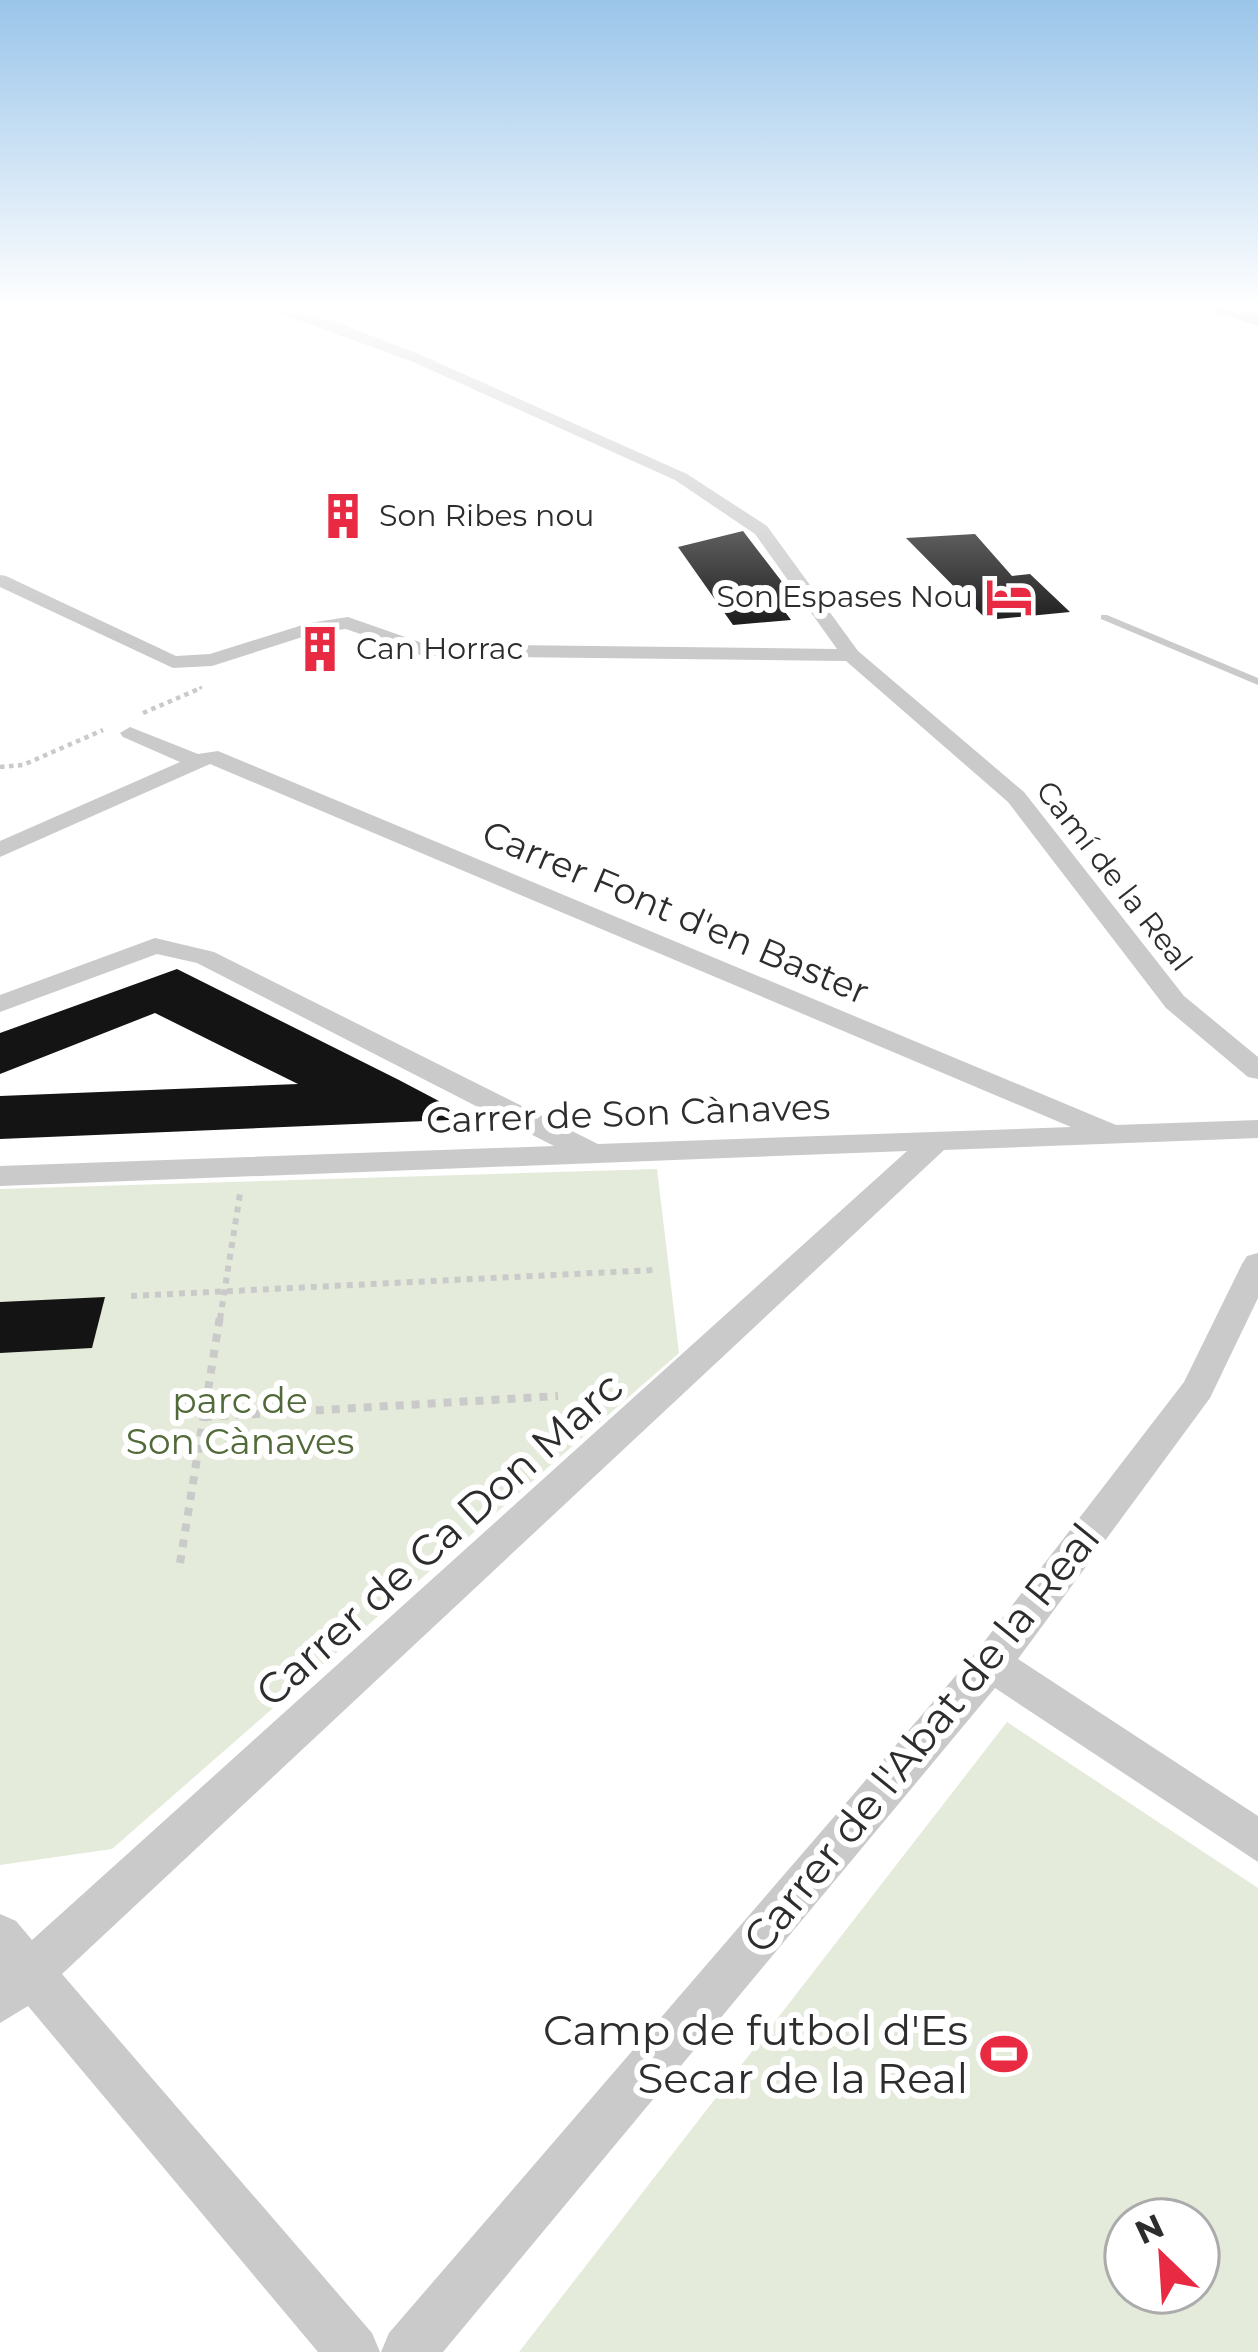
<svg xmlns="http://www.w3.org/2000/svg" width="1258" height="2352" font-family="Montserrat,sans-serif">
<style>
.green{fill:#e4ebda;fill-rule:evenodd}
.building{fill:#141414}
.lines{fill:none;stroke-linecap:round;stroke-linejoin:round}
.path-far3{stroke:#cacaca;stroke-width:3;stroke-dasharray:3 3;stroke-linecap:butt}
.path-far2{stroke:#cacaca;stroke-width:4.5;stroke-dasharray:4.5 4.5;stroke-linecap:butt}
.path-far1{stroke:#cacaca;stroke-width:6;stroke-dasharray:6 6;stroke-linecap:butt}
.path{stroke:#cacaca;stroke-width:8;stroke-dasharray:8 8;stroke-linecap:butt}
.service{fill:#cacaca;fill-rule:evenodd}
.minor{fill:#cacaca;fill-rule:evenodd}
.primary{fill:#a5a5a5;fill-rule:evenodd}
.labels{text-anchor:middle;stroke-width:12;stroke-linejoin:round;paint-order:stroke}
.far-poi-label{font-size:30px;fill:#2d2d2d;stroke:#fff;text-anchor:start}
.far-street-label{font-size:30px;fill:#2d2d2d;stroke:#fff}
.street-label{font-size:36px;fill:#2d2d2d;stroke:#fff}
.park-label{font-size:36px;fill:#52693a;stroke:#fff}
.near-street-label{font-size:42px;fill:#2d2d2d;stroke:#fff}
.near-poi-label{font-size:42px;fill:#2d2d2d;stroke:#fff;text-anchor:end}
</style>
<rect width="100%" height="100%" fill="#fff"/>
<!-- green -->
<g class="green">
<path d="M657,1169L679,1353L112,1849L0,1865V1189Z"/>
<path d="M1007,1722L1258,1888V2352H519ZM1126,2220H1198V2292H1126Z"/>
</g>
<!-- building -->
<g class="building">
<path d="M743,531L799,604L780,605L791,620L733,625L678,547Z"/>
<path d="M975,534L1012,576L1030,574L1070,612L987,620L906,538Z"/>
<path d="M177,969L399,1080L473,1119L0,1139V1096L298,1084L155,1013L0,1074V1033Z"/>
<path d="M105,1297L92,1348L0,1353V1302Z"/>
</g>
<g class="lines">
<!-- path-far3 -->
<path class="path-far3" d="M194,691L202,687"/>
<!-- path-far2 -->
<g class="path-far2">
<path d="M143,713L201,688"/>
<path d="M0,767L23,765L103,730"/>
</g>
<!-- path-far1 -->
<g class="path-far1">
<path d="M131,1296L654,1270"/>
<path d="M220,1319L240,1194"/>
</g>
<!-- path -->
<g class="path">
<path d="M204,1417L558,1396"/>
<path d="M180,1563L220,1316"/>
</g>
<!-- service -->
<g class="service">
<path d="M302,308H310L292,316V314Z"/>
<path d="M1101,615H1107L1258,678V685L1101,619Z"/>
</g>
<!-- minor -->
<g class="minor">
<path d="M264,308H284L338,323L421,355L687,474L767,526L858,651L1024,792L1184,996L1258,1057V1079L1248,1077L1166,1008L1008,802L846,661L423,656L346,629L318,632L212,666L173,668L0,587V575L6,576L176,656L210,654L309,623L348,617L425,644L837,649L755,534L675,480L411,361Z"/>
<path d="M130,727L198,754L218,751L1116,1125L1258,1120V1138L944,1150L62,1974L372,2333L380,2352H318L28,2006L0,2023V1914L16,1921L32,1940L907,1151L0,1186V1166L554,1146L197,963L157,954L0,1012V995L155,938L214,952L598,1144L1071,1127L210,764L0,857V841L180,762L123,737L120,733Z"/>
<path d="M1258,1253V1298L1210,1398L1018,1659L1258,1816V1862L995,1688L443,2352H381L389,2333L977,1651L1184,1382L1242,1264L1247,1256Z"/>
</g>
<!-- primary -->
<path class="primary" d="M1211,308L1258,314V326L1214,312Z"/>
</g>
<!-- sky -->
<linearGradient id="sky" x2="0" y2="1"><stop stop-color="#9ac5ea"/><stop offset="0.48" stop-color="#fff"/><stop offset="1" stop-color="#fff" stop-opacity="0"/></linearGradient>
<rect width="1258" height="637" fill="url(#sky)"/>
<!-- icons -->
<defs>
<symbol id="building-bare" viewBox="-9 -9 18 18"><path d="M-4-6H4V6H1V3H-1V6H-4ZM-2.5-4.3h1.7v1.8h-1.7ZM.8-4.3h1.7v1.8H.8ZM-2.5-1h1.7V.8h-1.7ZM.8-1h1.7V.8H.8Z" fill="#e82b42" stroke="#fff" stroke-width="2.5" paint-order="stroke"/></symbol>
<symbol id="hotel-bare" viewBox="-9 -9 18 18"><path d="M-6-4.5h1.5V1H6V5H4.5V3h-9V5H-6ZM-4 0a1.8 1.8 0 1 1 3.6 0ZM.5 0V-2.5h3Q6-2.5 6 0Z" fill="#e82b42" stroke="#fff" stroke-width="2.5" paint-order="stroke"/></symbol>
<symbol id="stadium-bare" viewBox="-9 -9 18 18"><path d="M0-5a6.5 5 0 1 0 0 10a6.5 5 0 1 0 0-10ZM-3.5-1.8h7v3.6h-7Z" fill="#e82b42" stroke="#fff" stroke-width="2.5" paint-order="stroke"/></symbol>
</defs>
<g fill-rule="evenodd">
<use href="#building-bare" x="310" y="483" width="66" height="66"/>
<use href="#hotel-bare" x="976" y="564" width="66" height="66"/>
<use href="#building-bare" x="287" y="616" width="66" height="66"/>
<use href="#stadium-bare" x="971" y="2021" width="66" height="66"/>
</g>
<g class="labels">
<!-- far-poi labels -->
<g class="far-poi-label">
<text x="379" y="526">Son Ribes nou</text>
<text x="973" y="607" text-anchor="end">Son Espases Nou</text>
<text x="356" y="659">Can Horrac</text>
</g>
<!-- far-street labels -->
<g class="far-street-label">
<text transform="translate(1114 876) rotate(52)" y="10">Camí de la Real</text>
</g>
<!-- street labels -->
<g class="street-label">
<text transform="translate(676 912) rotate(23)" y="13">Carrer Font d'en Baster</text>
<text transform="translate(628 1113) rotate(-2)" y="13">Carrer de Son Cànaves</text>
</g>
<!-- park labels -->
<g class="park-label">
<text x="240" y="1413">parc de<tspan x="240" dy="41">Son Cànaves</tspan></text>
</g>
<!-- near-street labels -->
<g class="near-street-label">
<text transform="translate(439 1539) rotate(-42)" y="15">Carrer de Ca Don Marc</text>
<text transform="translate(921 1738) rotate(-51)" y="15">Carrer de l'Abat de la Real</text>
</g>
<!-- near-poi labels -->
<g class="near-poi-label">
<text x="968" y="2045">Camp de futbol d'Es<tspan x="968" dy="48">Secar de la Real</tspan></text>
</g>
</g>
<!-- north arrow -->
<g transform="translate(1162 2256) rotate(335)"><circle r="57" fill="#ffffff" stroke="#ababab" stroke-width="3"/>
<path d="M0-9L21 45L0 30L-21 45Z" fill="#e82b42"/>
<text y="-18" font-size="33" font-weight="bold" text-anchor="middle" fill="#2d2d2d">N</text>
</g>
</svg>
